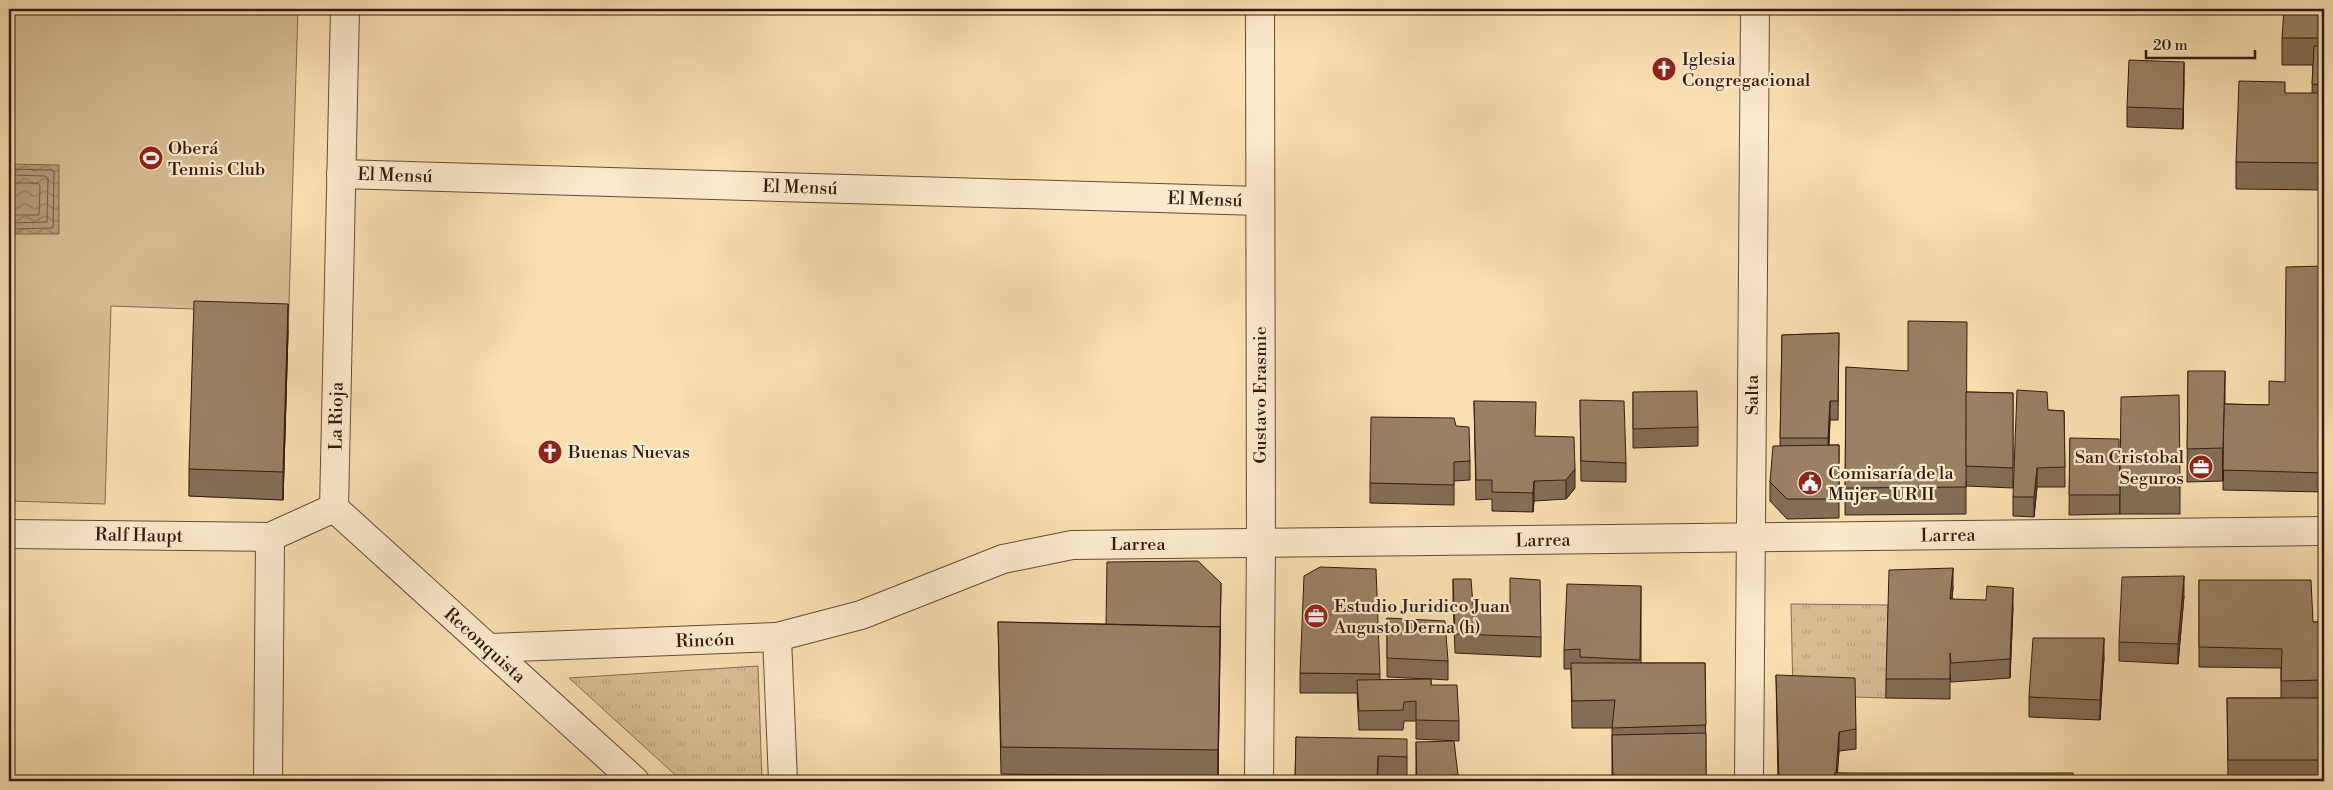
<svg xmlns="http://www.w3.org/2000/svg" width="2333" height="790" font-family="'Libre Bodoni',serif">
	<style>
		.grass { fill: url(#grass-tufts); stroke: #866c54 }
		.pitch { fill: #d8be96; stroke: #866c54 }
		.water { fill: url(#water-waves); stroke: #826851 }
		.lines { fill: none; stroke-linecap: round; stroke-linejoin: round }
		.shore { stroke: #745b46; stroke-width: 1 }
		.street-casing { stroke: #654b39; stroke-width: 30 }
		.street { stroke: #fceacc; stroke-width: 28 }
		.wall { fill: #846e56; stroke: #331a11 }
		.shaded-wall { fill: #6c5a46; stroke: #331a11 }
		.building { fill: #9a8064; stroke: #331a11 }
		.labels { text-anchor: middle; stroke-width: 4.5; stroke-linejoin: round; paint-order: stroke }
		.poi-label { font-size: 18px; fill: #331a11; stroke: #fceacc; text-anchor: start }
		.street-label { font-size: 18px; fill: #331a11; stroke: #fceacc }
	</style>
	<defs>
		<pattern id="grass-tufts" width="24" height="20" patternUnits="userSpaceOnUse" patternTransform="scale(1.25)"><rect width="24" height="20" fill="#d8be96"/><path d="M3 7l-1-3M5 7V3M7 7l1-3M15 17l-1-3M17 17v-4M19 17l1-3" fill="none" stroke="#baa380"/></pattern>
		<pattern id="water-waves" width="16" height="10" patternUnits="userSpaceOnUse" patternTransform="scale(1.25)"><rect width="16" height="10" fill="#b69c7b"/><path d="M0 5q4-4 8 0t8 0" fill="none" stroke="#957e63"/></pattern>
	</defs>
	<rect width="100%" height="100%" fill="#fadfb1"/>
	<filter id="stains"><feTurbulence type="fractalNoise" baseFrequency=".004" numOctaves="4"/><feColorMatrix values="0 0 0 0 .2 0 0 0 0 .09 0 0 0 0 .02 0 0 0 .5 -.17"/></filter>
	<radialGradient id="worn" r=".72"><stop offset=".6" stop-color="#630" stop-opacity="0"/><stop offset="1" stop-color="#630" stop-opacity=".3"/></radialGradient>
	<g class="grass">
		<polygon points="1791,604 1888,605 1886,698 1793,695"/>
		<polygon points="758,666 762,781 682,781 569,678"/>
	</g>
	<polygon class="pitch" points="9,9 298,9 283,500 189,496 194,309 111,306 105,504 9,501"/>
	<polygon class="water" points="9,164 59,165 59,234 9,234"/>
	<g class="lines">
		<g class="shore">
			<polyline points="9,169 52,170 54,172 53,228 9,229"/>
			<polyline points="9,175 45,176 48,178 47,222 9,223"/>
			<polyline points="9,183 38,183 40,186 39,215 9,215"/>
		</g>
		<defs>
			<g id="street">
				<polyline points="341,174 1259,201"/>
				<polyline points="334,508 635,781"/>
				<polyline points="9,534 270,537 334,508 345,9"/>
				<polyline points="777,637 861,615 1003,559 1072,545 2324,531"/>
				<polyline points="489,648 777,637 783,781"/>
				<polyline points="268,781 270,537"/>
				<polyline points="1259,781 1261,543 1260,9"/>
				<polyline points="1749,781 1755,9"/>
			</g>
		</defs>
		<use href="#street" class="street-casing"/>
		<use href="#street" class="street"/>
	</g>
	<g class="wall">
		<polygon points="2324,9 2324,190 2236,189 2236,162 2312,93 2313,65 2282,65 2282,38"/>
		<polygon points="2184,81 2183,129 2127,127 2127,107"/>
		<polygon points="2324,266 2324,492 2223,490 2223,451 2223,481 2187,482 2188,371 2225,404 2269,405 2285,382"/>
		<polygon points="288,331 283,500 189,496 189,469"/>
		<polygon points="1839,333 1838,420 1830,420 1829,445 1839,445 1839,518 1787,519 1770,501 1770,482 1780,446 1782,335"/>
		<polygon points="1846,367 1967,392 2013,393 2013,488 1966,486 1966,481 1966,514 1845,515"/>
		<polygon points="1633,392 1698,427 1698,446 1633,448"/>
		<polygon points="1580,400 1626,463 1626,482 1581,481"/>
		<polygon points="1474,401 1535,436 1575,488 1566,499 1534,501 1533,512 1492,511 1492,499 1476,500"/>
		<polygon points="2048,410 2064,411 2065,487 2037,487 2034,517 2013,516 2013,497"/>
		<polygon points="1456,426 1470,461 1470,480 1454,481 1454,505 1370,503 1370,483"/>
		<polygon points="2070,438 2120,495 2120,514 2069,515"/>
		<rect x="2120" y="481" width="60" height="33"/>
		<polygon points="1453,579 1473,605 1541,637 1541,657 1455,653 1453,598"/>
		<polygon points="2199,580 2313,622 2324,622 2324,700 2322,700 2320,780 2228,779 2227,698 2281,698 2281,668 2199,667"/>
		<polygon points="1221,583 1218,777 1001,774 998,622 1106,624"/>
		<polygon points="1641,586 1641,663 1705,663 1706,781 1612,781 1612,728 1572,728 1571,669 1564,669 1564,650"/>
		<polygon points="1953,587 1952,599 2013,607 2010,678 1951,682 1950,674 1950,699 1886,698 1886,679"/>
		<polygon points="2184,596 2178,664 2119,661 2119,642"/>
		<polygon points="1387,618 1448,661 1448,680 1431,679 1431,685 1459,721 1459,741 1416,739 1416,721 1404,721 1403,730 1359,730 1357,693 1300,693 1300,673 1380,674 1380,680 1430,679 1387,677"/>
		<polygon points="2104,657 2100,720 2029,717 2029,697"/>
		<polygon points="1776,675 1856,729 1856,749 1839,751 1837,773 2073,781 1778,781"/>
		<polygon points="1296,737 1407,757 1407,776 1378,776 1378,781 1295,781"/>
		<polygon points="1416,742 1458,775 1458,781 1416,781"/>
	</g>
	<g class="shaded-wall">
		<polygon points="2184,62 2184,81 2183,129 2183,109"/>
		<polygon points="288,304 288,331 283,500 283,472"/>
		<polygon points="2225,371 2225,404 2223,481 2223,448"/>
		<polygon points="1830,401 1830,420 1828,457 1828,438"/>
		<polygon points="2037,468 2037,487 2034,517 2034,497"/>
		<polygon points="1575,469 1575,488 1566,499 1566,480"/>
		<polygon points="1534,481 1534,501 1533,512 1533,493"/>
		<polygon points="1953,568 1953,587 1950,619 1950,599"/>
		<polygon points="2184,576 2184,596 2178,664 2178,644"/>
		<polygon points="2013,588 2013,607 2010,678 2010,659"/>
		<polygon points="1220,627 1220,654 1218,777 1218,750"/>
		<polygon points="2104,638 2104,657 2100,720 2100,700"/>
		<polygon points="2322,698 2322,717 2320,780 2320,760"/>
		<polygon points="1839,732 1839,751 1837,781 1835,781"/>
		<polygon points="1378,756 1378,781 1377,781"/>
	</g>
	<g class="building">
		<polygon points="2284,9 2324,9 2324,38 2282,38"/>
		<polygon points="2314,46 2324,46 2324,85 2312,84"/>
		<polygon points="2129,60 2184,62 2183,109 2127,107"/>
		<polygon points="2239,81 2285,82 2285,93 2324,93 2324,163 2236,162"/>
		<polygon points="2324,266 2324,473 2223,470 2224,404 2269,405 2269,381 2285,382 2286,267"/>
		<polygon points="194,301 288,304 283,472 189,469"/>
		<polygon points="1908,321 1967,322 1966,487 1845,488 1846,367 1908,371"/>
		<polygon points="1839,333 1838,401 1830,401 1828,438 1780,438 1782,335"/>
		<polygon points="2188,371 2225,371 2223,448 2187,449"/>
		<polygon points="2017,390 2047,392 2048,410 2064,411 2065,467 2037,468 2034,497 2013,497"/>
		<polygon points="1697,391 1698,427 1633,429 1633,392"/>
		<polygon points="1966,392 2013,393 2013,468 1966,466"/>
		<polygon points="2179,395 2180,481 2120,481 2121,397"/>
		<polygon points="1580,400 1624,401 1626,463 1581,461"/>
		<polygon points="1474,401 1536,402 1535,436 1574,437 1575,469 1566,480 1534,481 1533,493 1492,492 1492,480 1476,480"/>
		<polygon points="1371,417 1454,418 1456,426 1469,427 1470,461 1454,462 1454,485 1370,483"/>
		<polygon points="2070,438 2119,439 2120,495 2069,495"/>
		<polygon points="1839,445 1839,499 1787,499 1770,482 1773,446"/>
		<polygon points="1198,561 1221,583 1220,635 1220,627 1106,624 1107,562"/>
		<polygon points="1320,567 1376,569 1380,674 1300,673 1304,576"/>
		<polygon points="1953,568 1950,599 1986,600 1987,586 2013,588 2010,659 1951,663 1950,653 1950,679 1886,679 1889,570"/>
		<polygon points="2184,576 2178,644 2119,642 2122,577"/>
		<polygon points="1510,578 1540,580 1541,637 1455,634 1453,579 1471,579 1473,605 1510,606"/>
		<polygon points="2199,580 2311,580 2313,622 2324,622 2324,680 2281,681 2282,649 2199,647"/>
		<polygon points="1567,584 1641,586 1640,660 1580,657 1580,649 1564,650"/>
		<polygon points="1387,618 1445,621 1448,661 1387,658"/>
		<polygon points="998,622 1220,627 1218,750 1001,747"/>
		<polygon points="2033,638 2104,638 2100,700 2029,697"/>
		<polygon points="1571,663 1705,663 1706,725 1612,728 1615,700 1572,701"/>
		<polygon points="1776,675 1855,678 1856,729 1839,732 1836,773 1835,773 1835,781 1779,781"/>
		<polygon points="1431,679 1431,685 1457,685 1459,721 1416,720 1416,701 1404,702 1403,710 1359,711 1357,680"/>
		<polygon points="2227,698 2322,698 2320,760 2228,760"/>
		<polygon points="1706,733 1706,781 1613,781 1612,735"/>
		<polygon points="1296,737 1407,739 1407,757 1378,756 1377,781 1295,781"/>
		<polygon points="1454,741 1458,775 1442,776 1443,781 1417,781 1416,742"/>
		<rect x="1835" y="773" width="238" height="8"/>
		<polygon points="2320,775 2324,776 2324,781 2320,781"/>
		<polygon points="1462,777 1571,780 1572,781 1462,781"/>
		<polygon points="1143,780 1187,781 1143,781"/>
	</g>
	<defs>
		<symbol id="church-disc" viewBox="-11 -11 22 22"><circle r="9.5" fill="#8f2418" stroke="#fceacc"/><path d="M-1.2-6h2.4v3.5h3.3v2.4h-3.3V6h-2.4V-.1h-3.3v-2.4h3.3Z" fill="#fff"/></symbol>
		<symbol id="stadium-disc" viewBox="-11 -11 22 22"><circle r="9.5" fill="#8f2418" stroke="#fceacc"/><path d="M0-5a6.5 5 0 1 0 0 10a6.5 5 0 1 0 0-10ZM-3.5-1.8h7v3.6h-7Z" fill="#fff"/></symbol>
		<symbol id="office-disc" viewBox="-11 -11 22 22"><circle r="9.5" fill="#8f2418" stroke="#fceacc"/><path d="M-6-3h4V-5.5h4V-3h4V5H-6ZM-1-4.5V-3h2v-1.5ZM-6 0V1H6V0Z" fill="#fff"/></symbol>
		<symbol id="civic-disc" viewBox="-11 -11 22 22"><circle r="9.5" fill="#8f2418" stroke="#fceacc"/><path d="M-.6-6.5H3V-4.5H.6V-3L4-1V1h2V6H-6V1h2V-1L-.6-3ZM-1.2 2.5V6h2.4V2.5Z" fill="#fff"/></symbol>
	</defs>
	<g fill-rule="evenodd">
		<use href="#church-disc" x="1650" y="55" width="28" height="28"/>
		<use href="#stadium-disc" x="137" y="144" width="28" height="28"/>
		<use href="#church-disc" x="536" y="438" width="28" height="28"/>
		<use href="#office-disc" x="2187" y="453" width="28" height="28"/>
		<use href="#civic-disc" x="1796" y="469" width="28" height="28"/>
		<use href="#office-disc" x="1302" y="602" width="28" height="28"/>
	</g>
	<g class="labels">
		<g class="poi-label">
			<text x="1682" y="65">Iglesia<tspan x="1682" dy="21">Congregacional</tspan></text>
			<text x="168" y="154">Oberá<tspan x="168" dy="21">Tennis Club</tspan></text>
			<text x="568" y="458">Buenas Nuevas</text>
			<text x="2184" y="463" text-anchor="end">San Cristobal<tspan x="2184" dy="21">Seguros</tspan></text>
			<text x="1828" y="479">Comisaría de la<tspan x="1828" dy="21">Mujer - UR II</tspan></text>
			<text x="1334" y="612">Estudio Juridico Juan<tspan x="1334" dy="21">Augusto Derna (h)</tspan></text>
		</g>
		<g class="street-label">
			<text transform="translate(395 175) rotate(2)" y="6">El Mensú</text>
			<text transform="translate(800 187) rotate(2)" y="6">El Mensú</text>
			<text transform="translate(1205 199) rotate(2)" y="6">El Mensú</text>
			<text transform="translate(1260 395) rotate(-90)" y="6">Gustavo Erasmie</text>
			<text transform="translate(1752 395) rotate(-90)" y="6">Salta</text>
			<text transform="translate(336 416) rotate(-89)" y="6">La Rioja</text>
			<text transform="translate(139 535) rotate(1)" y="6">Ralf Haupt</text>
			<text transform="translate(1948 535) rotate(-1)" y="6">Larrea</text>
			<text transform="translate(1543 540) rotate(-1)" y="6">Larrea</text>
			<text x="1138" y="550">Larrea</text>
			<text transform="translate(705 640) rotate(-2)" y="6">Rincón</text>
			<text transform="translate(485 645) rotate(42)" y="6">Reconquista</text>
		</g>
	</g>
	<rect width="2333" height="790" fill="none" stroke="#fadfb1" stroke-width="30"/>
	<rect x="10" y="10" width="2313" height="770" fill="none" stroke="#331a11" stroke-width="2.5"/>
	<rect x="15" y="15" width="2303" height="760" fill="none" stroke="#331a11"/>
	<path d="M2146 50v8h109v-8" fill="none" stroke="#331a11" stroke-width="2.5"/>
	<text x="2153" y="50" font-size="15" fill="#331a11" stroke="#fceacc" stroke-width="4" paint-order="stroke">20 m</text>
	<rect width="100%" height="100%" filter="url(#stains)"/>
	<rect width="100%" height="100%" fill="url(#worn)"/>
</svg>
